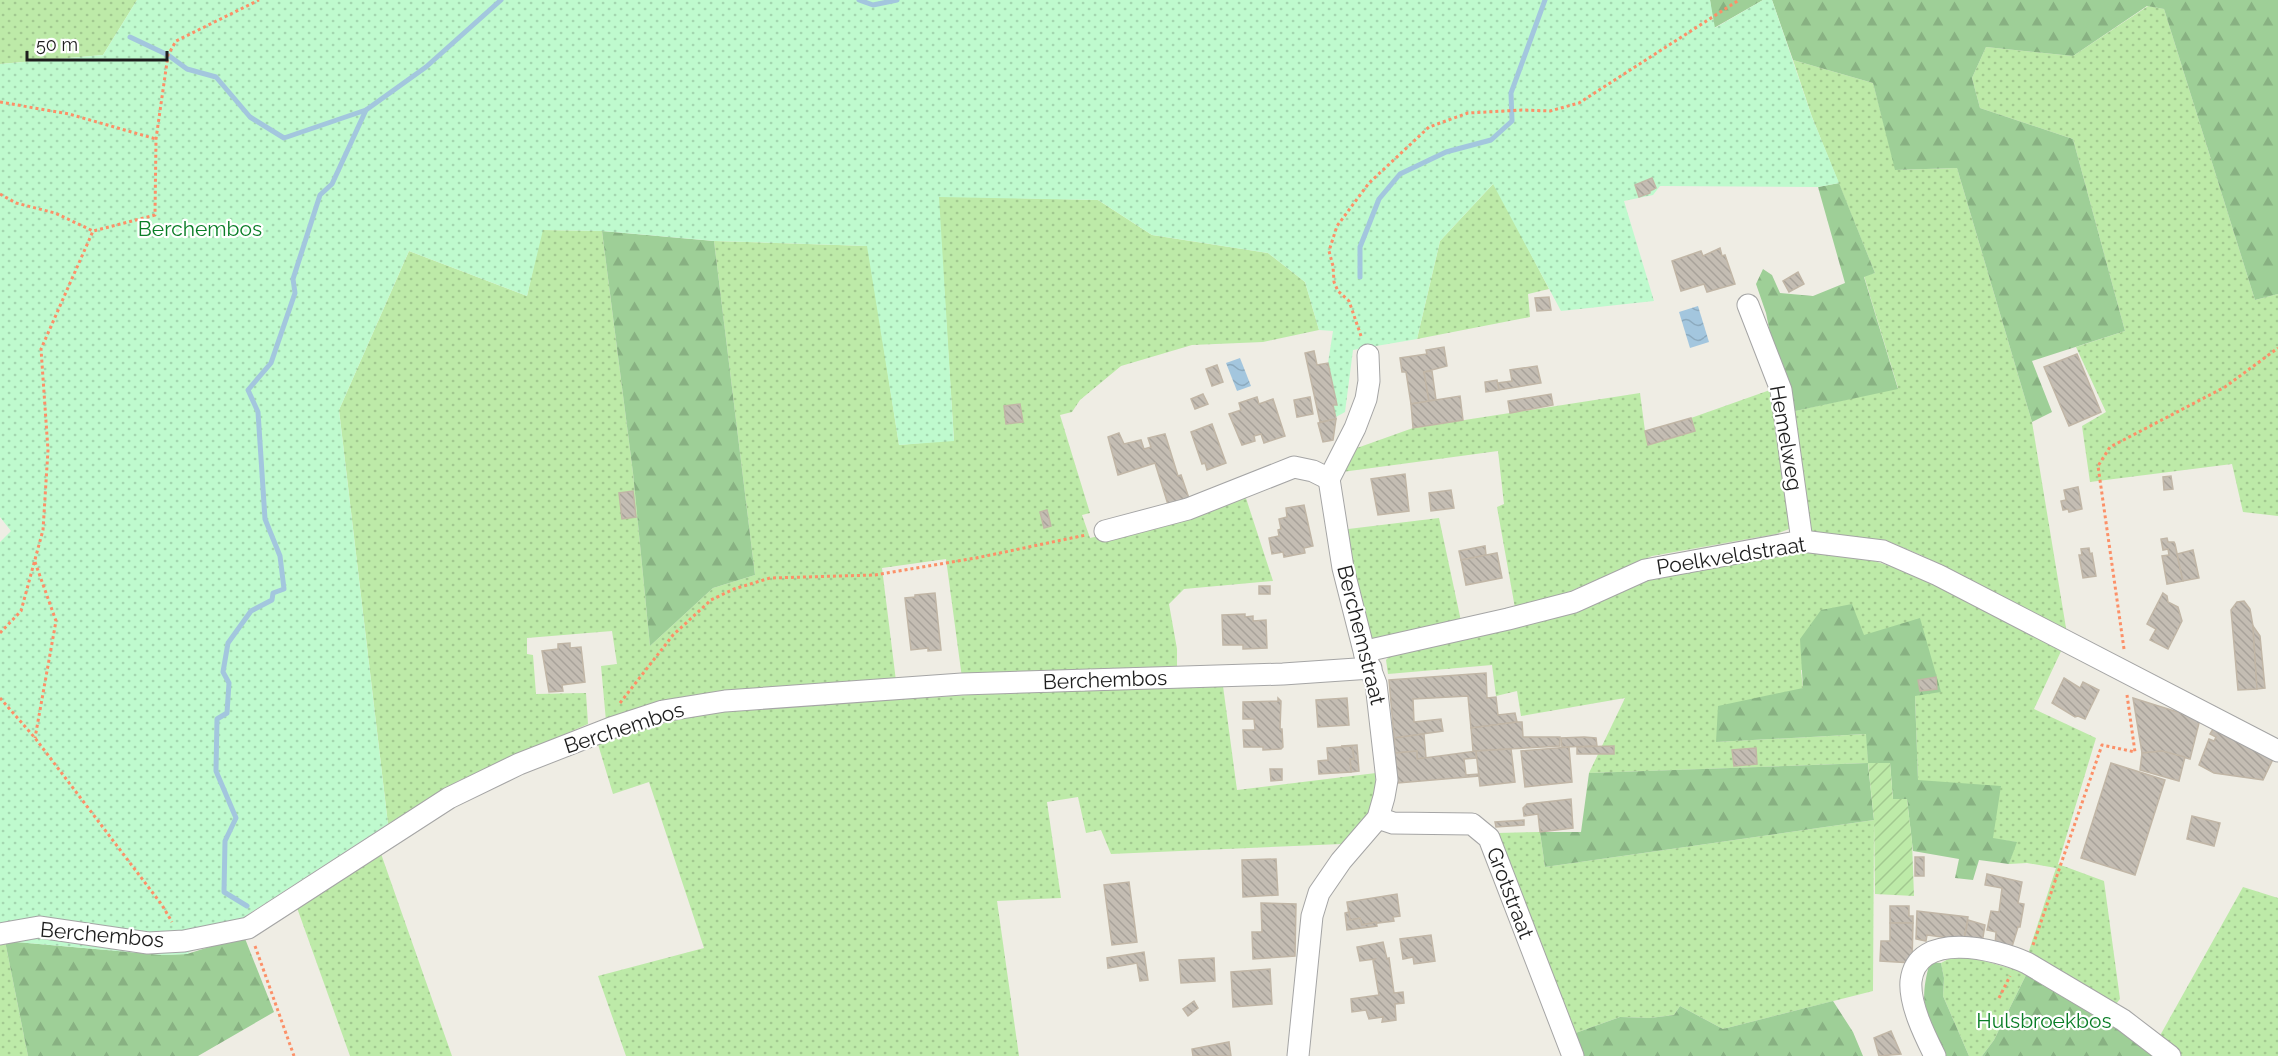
<svg xmlns="http://www.w3.org/2000/svg" width="2278" height="1056" font-family="Raleway,sans-serif">
	<style>
		.grass { fill: url(#grass-dots) }
		.forest { fill: url(#forest-firs) }
		.park { fill: url(#park-dots) }
		.garden { fill: url(#garden-furrows) }
		.water { fill: url(#water-waves) }
		.lines { fill: none; stroke-linecap: round; stroke-linejoin: round }
		.stream { stroke: #a3c6de; stroke-width: 5 }
		.building { fill: url(#building-back-hatch); stroke: #c1b6a6; stroke-width: 1.5 }
		.minor-casing { stroke: #a5a5a5; stroke-width: 23 }
		.path { stroke: #fc9068; stroke-width: 3; stroke-dasharray: 3 3; stroke-linecap: butt }
		.minor { stroke: #fff; stroke-width: 21 }
		.labels { text-anchor: middle; stroke-width: 4.5; stroke-linejoin: round; paint-order: stroke }
		.park-label { font-size: 21px; fill: #0a7e27; stroke: #fff }
		.street-label { font-size: 21px; fill: #1e1e1e; stroke: #fff }
	</style>
	<defs>
		<pattern id="grass-dots" width="8" height="8" patternUnits="userSpaceOnUse" patternTransform="scale(1.5)"><rect width="8" height="8" fill="#bdeaa8"/><path d="M2 2h.1M6 6h.1" fill="none" stroke="#a2c890" stroke-width="1.8" stroke-linecap="round"/></pattern>
		<pattern id="forest-firs" width="22" height="20" patternUnits="userSpaceOnUse" patternTransform="scale(1.5)"><rect width="22" height="20" fill="#9ecf97"/><path d="M5 1l3.5 6h-7zM16 11l3.5 6h-7z" fill="#88b182"/></pattern>
		<pattern id="park-dots" width="8" height="8" patternUnits="userSpaceOnUse" patternTransform="scale(1.5)"><rect width="8" height="8" fill="#bfface"/><path d="M2 2h.1M6 6h.1" fill="none" stroke="#a4d6b0" stroke-width="1.8" stroke-linecap="round"/></pattern>
		<pattern id="garden-furrows" width="10" height="10" patternUnits="userSpaceOnUse" patternTransform="scale(1.5)"><rect width="10" height="10" fill="#bdeaa8"/><path d="M-1 1l2-2M0 10L10 0M9 11l2-2" fill="none" stroke="#a2c890"/></pattern>
		<pattern id="water-waves" width="16" height="10" patternUnits="userSpaceOnUse" patternTransform="scale(1.5)"><rect width="16" height="10" fill="#a3c6de"/><path d="M0 5q4-4 8 0t8 0" fill="none" stroke="#8caabe"/></pattern>
		<pattern id="building-back-hatch" width="6" height="6" patternUnits="userSpaceOnUse" patternTransform="scale(1.5)"><rect width="6" height="6" fill="#c4bdb3"/><path d="M-1 5l2 2M0 0l6 6M5-1l2 2" fill="none" stroke="#a8a29a"/></pattern>
	</defs>
	<rect width="100%" height="100%" fill="#efede4"/>
	<g class="grass">
		<polygon points="0,0 137,0 103,55 0,64"/>
		<polygon points="2148,6 2164,9 2255,300 2278,294 2278,516 2243,512 2232,464 2090,482 2082,426 2106,412 2076,347 2125,331 2073,139 1980,108 1972,78 1986,47 2073,56"/>
		<polygon points="1793,60 1873,83 1896,170 1957,168 2032,422 2067,634 1923,556 1885,540 1808,532 1786,413 1898,388 1864,276 1875,273 1812,117"/>
		<polygon points="1494,183 1549,289 1528,294 1530,317 1417,339 1440,241"/>
		<polygon points="938,196 1098,200 1152,235 1268,253 1305,282 1319,330 1263,342 1192,345 1121,366 1080,400 1072,412 1060,415 1090,513 1082,515 1090,538 1148,525 1244,492 1273,581 1184,589 1169,604 1177,649 1177,671 962,678 946,559 882,568 896,681 833,682 696,696 606,721 601,666 617,664 612,631 527,638 527,654 533,655 536,694 586,693 588,724 458,781 388,824 339,410 409,251 527,296 542,230 602,231 633,473 650,646 713,588 755,575 714,241 868,246 899,445 954,440"/>
		<polygon points="1770,390 1791,521 1789,529 1776,534 1652,556 1566,593 1515,608 1497,507 1504,504 1498,451 1342,472 1357,448 1413,428 1640,393 1645,431 1691,418"/>
		<polygon points="1439,518 1461,621 1373,641 1365,635 1340,530"/>
		<polygon points="1821,551 1861,557 1913,573 2063,647 2034,709 2096,738 2058,864 2104,881 2120,999 2112,1009 2027,957 2056,868 2027,863 2009,864 2016,842 1993,839 1918,781 1915,695 1941,691 1801,670 1803,688 1716,742 1867,734 1868,763 1589,773 1625,698 1521,716 1517,691 1496,696 1492,665 1388,674 1386,660 1391,654 1650,578 1793,552"/>
		<polygon points="1223,686 1237,790 1376,773 1374,806 1363,823 1342,844 1111,854 1101,830 1086,833 1078,797 1047,802 1061,898 997,901 1019,1056 626,1056 598,976 704,948 649,782 613,794 597,741 711,711 1051,690"/>
		<polygon points="1874,820 1873,991 1723,1029 1680,1006 1674,1015 1650,1018 1620,1017 1570,1035 1497,833 1540,832 1545,867"/>
		<polygon points="379,848 452,1056 350,1056 296,905"/>
		<polygon points="2243,887 2278,898 2278,1056 2176,1056 2157,1041"/>
		<polygon points="5,941 28,1056 0,1056 0,943"/>
		<polygon points="1966,956 2027,973 1994,1040 1982,1056 1969,1056 1943,996 1944,978 1941,963 1952,957"/>
	</g>
	<g class="forest">
		<polygon points="1710,0 1763,0 1714,28"/>
		<polygon points="1772,0 2278,0 2278,294 2255,300 2164,9 2147,6 2073,56 1986,47 1972,78 1980,108 2073,139 2125,331 2032,361 2052,412 2032,422 1957,168 1895,170 1873,83 1793,60"/>
		<polygon points="1839,183 1875,273 1864,277 1898,389 1786,413 1766,313 1756,284 1763,269 1772,275 1780,293 1813,296 1845,283 1818,187"/>
		<polygon points="602,231 714,241 755,575 713,588 650,646 633,473"/>
		<polygon points="1852,604 1864,635 1920,618 1941,692 1915,696 1918,780 2001,786 1993,838 2017,842 2009,864 1979,860 1973,880 1955,878 1959,859 1913,851 1907,799 1893,799 1890,763 1868,764 1874,820 1545,867 1540,832 1581,832 1589,773 1868,763 1866,734 1716,742 1718,706 1803,688 1800,639 1821,610"/>
		<polygon points="244,936 274,1012 198,1056 28,1056 5,941 163,955 187,954"/>
		<path d="M 1930,962 L 1941,963 L 1944,978 L 1943,996 L 1969,1056 L 1940,1056 C 1926,1018 1918,1003 1930,962 Z"/>
		<polygon points="2027,973 2069,995 2158,1056 1982,1056 1994,1040"/>
		<polygon points="1833,1001 1853,1032 1863,1056 1580,1056 1570,1035 1620,1017 1650,1018 1674,1015 1680,1006 1723,1029"/>
	</g>
	<polygon class="park" points="137,0 1710,0 1715,28 1763,0 1772,0 1812,117 1839,183 1818,187 1660,186 1653,195 1624,201 1654,301 1561,311 1493,184 1440,241 1417,339 1353,350 1345,412 1336,417 1333,405 1337,404 1328,363 1333,331 1319,330 1305,282 1268,253 1152,235 1098,200 939,197 954,441 899,445 867,246 715,241 602,231 543,230 527,296 409,251 339,410 388,824 187,954 163,955 5,941 0,943 0,542 11,531 0,517 0,64 103,55"/>
	<polygon class="garden" points="1868,763 1890,763 1893,799 1907,799 1912,842 1914,896 1875,894 1874,820"/>
	<g class="water">
		<polygon points="1698,306 1709,342 1690,348 1679,312"/>
		<polygon points="1240,358 1251,386 1237,391 1226,363"/>
	</g>
	<g class="lines">
		<g class="stream">
			<polyline points="859,0 873,5 897,0"/>
			<polyline points="130,37 168,55 187,69 216,77 250,117 284,138 366,110 426,67 501,0"/>
			<polyline points="1360,277 1360,247 1379,199 1400,174 1446,152 1491,140 1512,121 1511,93 1545,0"/>
			<polyline points="247,906 224,892 225,841 236,818 216,771 217,719 227,713 229,683 223,672 228,643 251,611 272,600 273,593 284,589 280,556 265,519 258,412 248,390 271,363 295,293 293,279 320,195 332,184 366,110"/>
		</g>
	</g>
	<g class="building">
		<polygon points="1652,178 1656,188 1650,191 1650,193 1639,197 1635,185"/>
		<polygon points="1720,248 1722,256 1725,255 1735,284 1707,292 1704,284 1681,291 1672,261 1701,251 1703,256"/>
		<polygon points="1798,272 1804,284 1789,292 1783,281"/>
		<polygon points="1549,297 1551,310 1537,311 1535,298"/>
		<polygon points="1444,347 1447,366 1424,372 1429,401 1411,404 1406,372 1402,372 1400,358 1427,354 1426,350"/>
		<polygon points="1314,351 1317,365 1328,363 1337,405 1333,405 1336,419 1320,422 1305,353"/>
		<polygon points="2077,354 2101,412 2069,426 2044,367"/>
		<polygon points="1217,365 1223,382 1212,386 1206,369"/>
		<polygon points="1537,366 1541,383 1499,390 1498,383 1512,381 1510,370"/>
		<polygon points="1432,371 1436,400 1429,401 1424,372"/>
		<polygon points="1497,380 1499,390 1486,392 1485,382"/>
		<polygon points="1203,394 1208,404 1195,409 1191,399"/>
		<polygon points="1551,394 1553,405 1510,413 1508,401"/>
		<polygon points="1460,396 1463,420 1413,428 1411,404"/>
		<polygon points="1257,397 1259,404 1273,399 1285,436 1264,443 1261,434 1254,436 1255,441 1242,445 1229,414 1241,410 1239,403"/>
		<polygon points="1310,397 1313,414 1297,417 1294,400"/>
		<polygon points="1020,404 1023,422 1006,424 1004,406"/>
		<polygon points="1691,418 1695,431 1648,445 1645,431"/>
		<polygon points="1336,419 1333,440 1323,442 1318,423"/>
		<polygon points="1212,424 1226,463 1207,470 1205,463 1202,464 1191,432"/>
		<polygon points="1119,433 1124,444 1141,440 1144,449 1151,447 1148,438 1165,434 1178,476 1181,475 1191,504 1170,511 1155,463 1118,475 1108,437"/>
		<polygon points="1405,474 1409,511 1378,515 1371,479"/>
		<polygon points="2171,476 2173,489 2164,490 2163,477"/>
		<polygon points="2078,487 2082,509 2069,512 2068,509 2063,510 2061,501 2066,500 2064,490"/>
		<polygon points="1451,490 1454,508 1431,511 1429,493"/>
		<polygon points="633,491 636,517 622,519 619,493"/>
		<polygon points="1304,505 1313,546 1304,548 1305,553 1284,557 1283,552 1272,554 1269,538 1279,536 1278,530 1281,529 1279,519 1287,517 1286,508"/>
		<polygon points="1047,510 1051,526 1044,528 1040,512"/>
		<polygon points="2167,538 2168,542 2174,542 2175,544 2183,581 2167,584 2162,556 2169,555 2168,549 2163,550 2161,539"/>
		<polygon points="1485,546 1486,555 1461,560 1459,551"/>
		<polygon points="2089,548 2090,554 2092,553 2096,576 2083,578 2079,555 2082,555 2081,549"/>
		<polygon points="2193,550 2199,578 2183,581 2177,554"/>
		<polygon points="1497,553 1502,578 1466,585 1461,560"/>
		<rect x="1259" y="586" width="11" height="8"/>
		<polygon points="935,593 941,650 928,651 928,648 911,650 905,598 915,597 915,595"/>
		<polygon points="2163,593 2167,596 2168,602 2178,607 2182,621 2168,649 2150,640 2156,629 2147,624"/>
		<polygon points="2244,601 2250,609 2253,626 2257,689 2238,690 2231,610 2237,602"/>
		<polygon points="1245,614 1245,617 1253,616 1253,621 1266,620 1267,648 1243,649 1243,645 1223,645 1222,615"/>
		<polygon points="2253,626 2260,636 2265,688 2257,689"/>
		<polygon points="570,643 570,648 581,647 585,682 562,685 563,691 549,692 542,651 558,649 558,644"/>
		<polygon points="1486,673 1487,698 1496,697 1498,715 1515,713 1517,722 1471,728 1468,696 1413,699 1414,722 1441,719 1443,731 1394,738 1389,680"/>
		<polygon points="1936,677 1937,689 1920,691 1918,680"/>
		<polygon points="2064,678 2080,688 2083,682 2099,690 2085,719 2078,716 2075,717 2052,703"/>
		<polygon points="1278,698 1281,701 1280,729 1282,729 1283,747 1281,749 1263,750 1263,747 1244,747 1243,730 1255,730 1254,719 1243,719 1243,702 1278,701"/>
		<polygon points="1347,698 1349,725 1318,727 1316,700"/>
		<polygon points="2133,698 2200,719 2190,759 2162,751 2142,753"/>
		<polygon points="1517,722 1522,722 1523,737 1560,737 1560,746 1473,751 1471,728"/>
		<polygon points="2215,726 2275,755 2263,780 2214,773 2199,765 2209,739 2214,741 2216,737 2210,734"/>
		<polygon points="1424,734 1426,758 1417,759 1417,751 1395,753 1394,738"/>
		<polygon points="1584,737 1596,738 1597,746 1562,747 1561,738"/>
		<polygon points="1357,745 1359,771 1351,772 1350,759 1354,759 1352,746 1341,746"/>
		<polygon points="1352,746 1354,759 1350,759 1351,772 1319,774 1318,761 1328,760 1327,748"/>
		<polygon points="1614,746 1614,754 1577,754 1577,747"/>
		<polygon points="1569,747 1572,782 1525,787 1521,751"/>
		<polygon points="1756,748 1757,764 1734,766 1732,750"/>
		<polygon points="1511,749 1515,782 1480,786 1476,751"/>
		<polygon points="1417,751 1417,759 1476,751 1476,758 1464,759 1466,775 1479,774 1479,776 1398,783 1395,753"/>
		<polygon points="2162,751 2185,757 2179,781 2140,770 2142,753"/>
		<polygon points="2111,763 2165,780 2135,875 2081,858"/>
		<polygon points="1270,769 1282,769 1282,780 1271,781"/>
		<polygon points="1571,799 1573,828 1540,832 1538,814 1524,816 1523,808 1527,804"/>
		<polygon points="2192,816 2220,823 2214,846 2187,839"/>
		<polygon points="1524,820 1524,825 1496,827 1495,822"/>
		<rect x="1915" y="857" width="9" height="19"/>
		<polygon points="1276,859 1278,895 1243,897 1242,860"/>
		<polygon points="1987,874 2022,882 2018,903 2024,904 2020,927 2018,927 2011,950 1995,945 1996,932 1987,930 1991,911 1999,912 2002,888 1985,885"/>
		<polygon points="1129,882 1137,942 1112,945 1104,885"/>
		<polygon points="1397,894 1400,916 1393,917 1394,921 1362,925 1360,918 1350,920 1347,902"/>
		<polygon points="1261,903 1296,904 1295,956 1253,959 1252,932 1262,932"/>
		<polygon points="1890,906 1909,906 1909,916 1913,916 1913,923 1890,923"/>
		<polygon points="1917,911 1968,917 1964,940 1927,935 1926,941 1916,939"/>
		<polygon points="1349,912 1350,920 1360,918 1362,925 1376,922 1377,926 1347,930 1345,913"/>
		<polygon points="1968,920 1985,925 1982,943 1964,940"/>
		<polygon points="1890,923 1913,923 1912,963 1880,961 1881,941 1890,941"/>
		<polygon points="1431,935 1435,961 1414,964 1413,957 1403,959 1400,939"/>
		<polygon points="1383,942 1387,959 1389,958 1394,993 1403,992 1404,1003 1395,1004 1396,1020 1382,1022 1383,1017 1369,1019 1366,1010 1352,1012 1351,999 1379,995 1373,961 1375,959 1360,961 1357,947"/>
		<polygon points="1144,952 1148,980 1140,981 1137,963 1108,968 1107,958"/>
		<polygon points="1214,958 1215,981 1181,983 1179,960"/>
		<polygon points="1270,969 1272,1004 1233,1007 1231,972"/>
		<polygon points="1194,1001 1198,1008 1188,1016 1183,1009"/>
		<polygon points="1891,1031 1901,1054 1879,1056 1874,1038"/>
		<polygon points="1229,1042 1231,1056 1193,1056 1192,1049"/>
	</g>
	<g class="lines">
		<defs>
			<g id="minor">
				<polyline points="1748,305 1781,390 1802,541"/>
				<polyline points="1105,531 1188,509 1294,467 1313,471 1329,479"/>
				<polyline points="1365,655 1375,649 1508,619 1574,602 1645,570 1802,541 1883,551 1938,575 2278,751"/>
				<polyline points="1378,818 1393,823 1472,824 1489,838 1573,1056"/>
				<polyline points="0,934 39,927 148,943 184,941 248,928 449,798 519,764 611,728 663,711 725,701 962,684 1283,674 1371,668"/>
				<polyline points="1298,1056 1312,916 1319,893 1341,861 1378,818 1384,797 1387,780 1376,684 1365,655 1343,568 1329,479 1355,428 1366,399 1369,381 1368,355"/>
				<path d="M 1935,1056 C 1925,1036 1909,1004 1911,981 C 1917,929 1997,949 2027,963 L 2123,1020 L 2170,1056"/>
			</g>
		</defs>
		<use href="#minor" class="minor-casing"/>
		<g class="path">
			<polyline points="0,102 69,114 156,139"/>
			<polyline points="0,194 16,203 55,213 93,231"/>
			<polyline points="1361,336 1349,301 1338,291 1334,282 1333,266 1329,251 1337,226 1369,183 1429,127 1468,113 1522,110 1550,111 1579,103 1739,0"/>
			<polyline points="35,562 56,621 35,738"/>
			<polyline points="0,633 21,611 43,530 48,450 41,349 93,231 155,215 156,139 168,55 176,41 259,0"/>
			<polyline points="2124,649 2098,466 2110,447 2225,387 2278,348"/>
			<polyline points="0,698 35,738 162,905 172,922"/>
			<polyline points="620,703 673,635 711,600 734,589 770,578 875,575 976,558 1086,535"/>
			<polyline points="2033,945 2102,745 2135,752 2127,695"/>
			<polyline points="255,946 294,1056"/>
			<polyline points="1999,998 2010,976"/>
		</g>
		<use href="#minor" class="minor"/>
	</g>
	<g class="labels">
		<g class="park-label">
			<text x="200" y="236">Berchembos</text>
			<text x="2044" y="1028">Hulsbroekbos</text>
		</g>
		<g class="street-label">
			<text transform="translate(1786 438) rotate(80)" y="7">Hemelweg</text>
			<text transform="translate(1731 556) rotate(-9)" y="7">Poelkveldstraat</text>
			<text transform="translate(1361 635) rotate(76)" y="7">Berchemstraat</text>
			<text transform="translate(1105 680) rotate(-2)" y="7">Berchembos</text>
			<text transform="translate(624 728) rotate(-18)" y="7">Berchembos</text>
			<text transform="translate(1510 893) rotate(69)" y="7">Grotstraat</text>
			<text transform="translate(102 935) rotate(5)" y="7">Berchembos</text>
		</g>
	</g>
	<path d="M27 51v9h140v-9" fill="none" stroke="#1e1e1e" stroke-width="3"/>
	<text x="36" y="51" font-size="18" fill="#1e1e1e" stroke="#ffffff" stroke-width="4.5" paint-order="stroke">50 m</text>
</svg>
